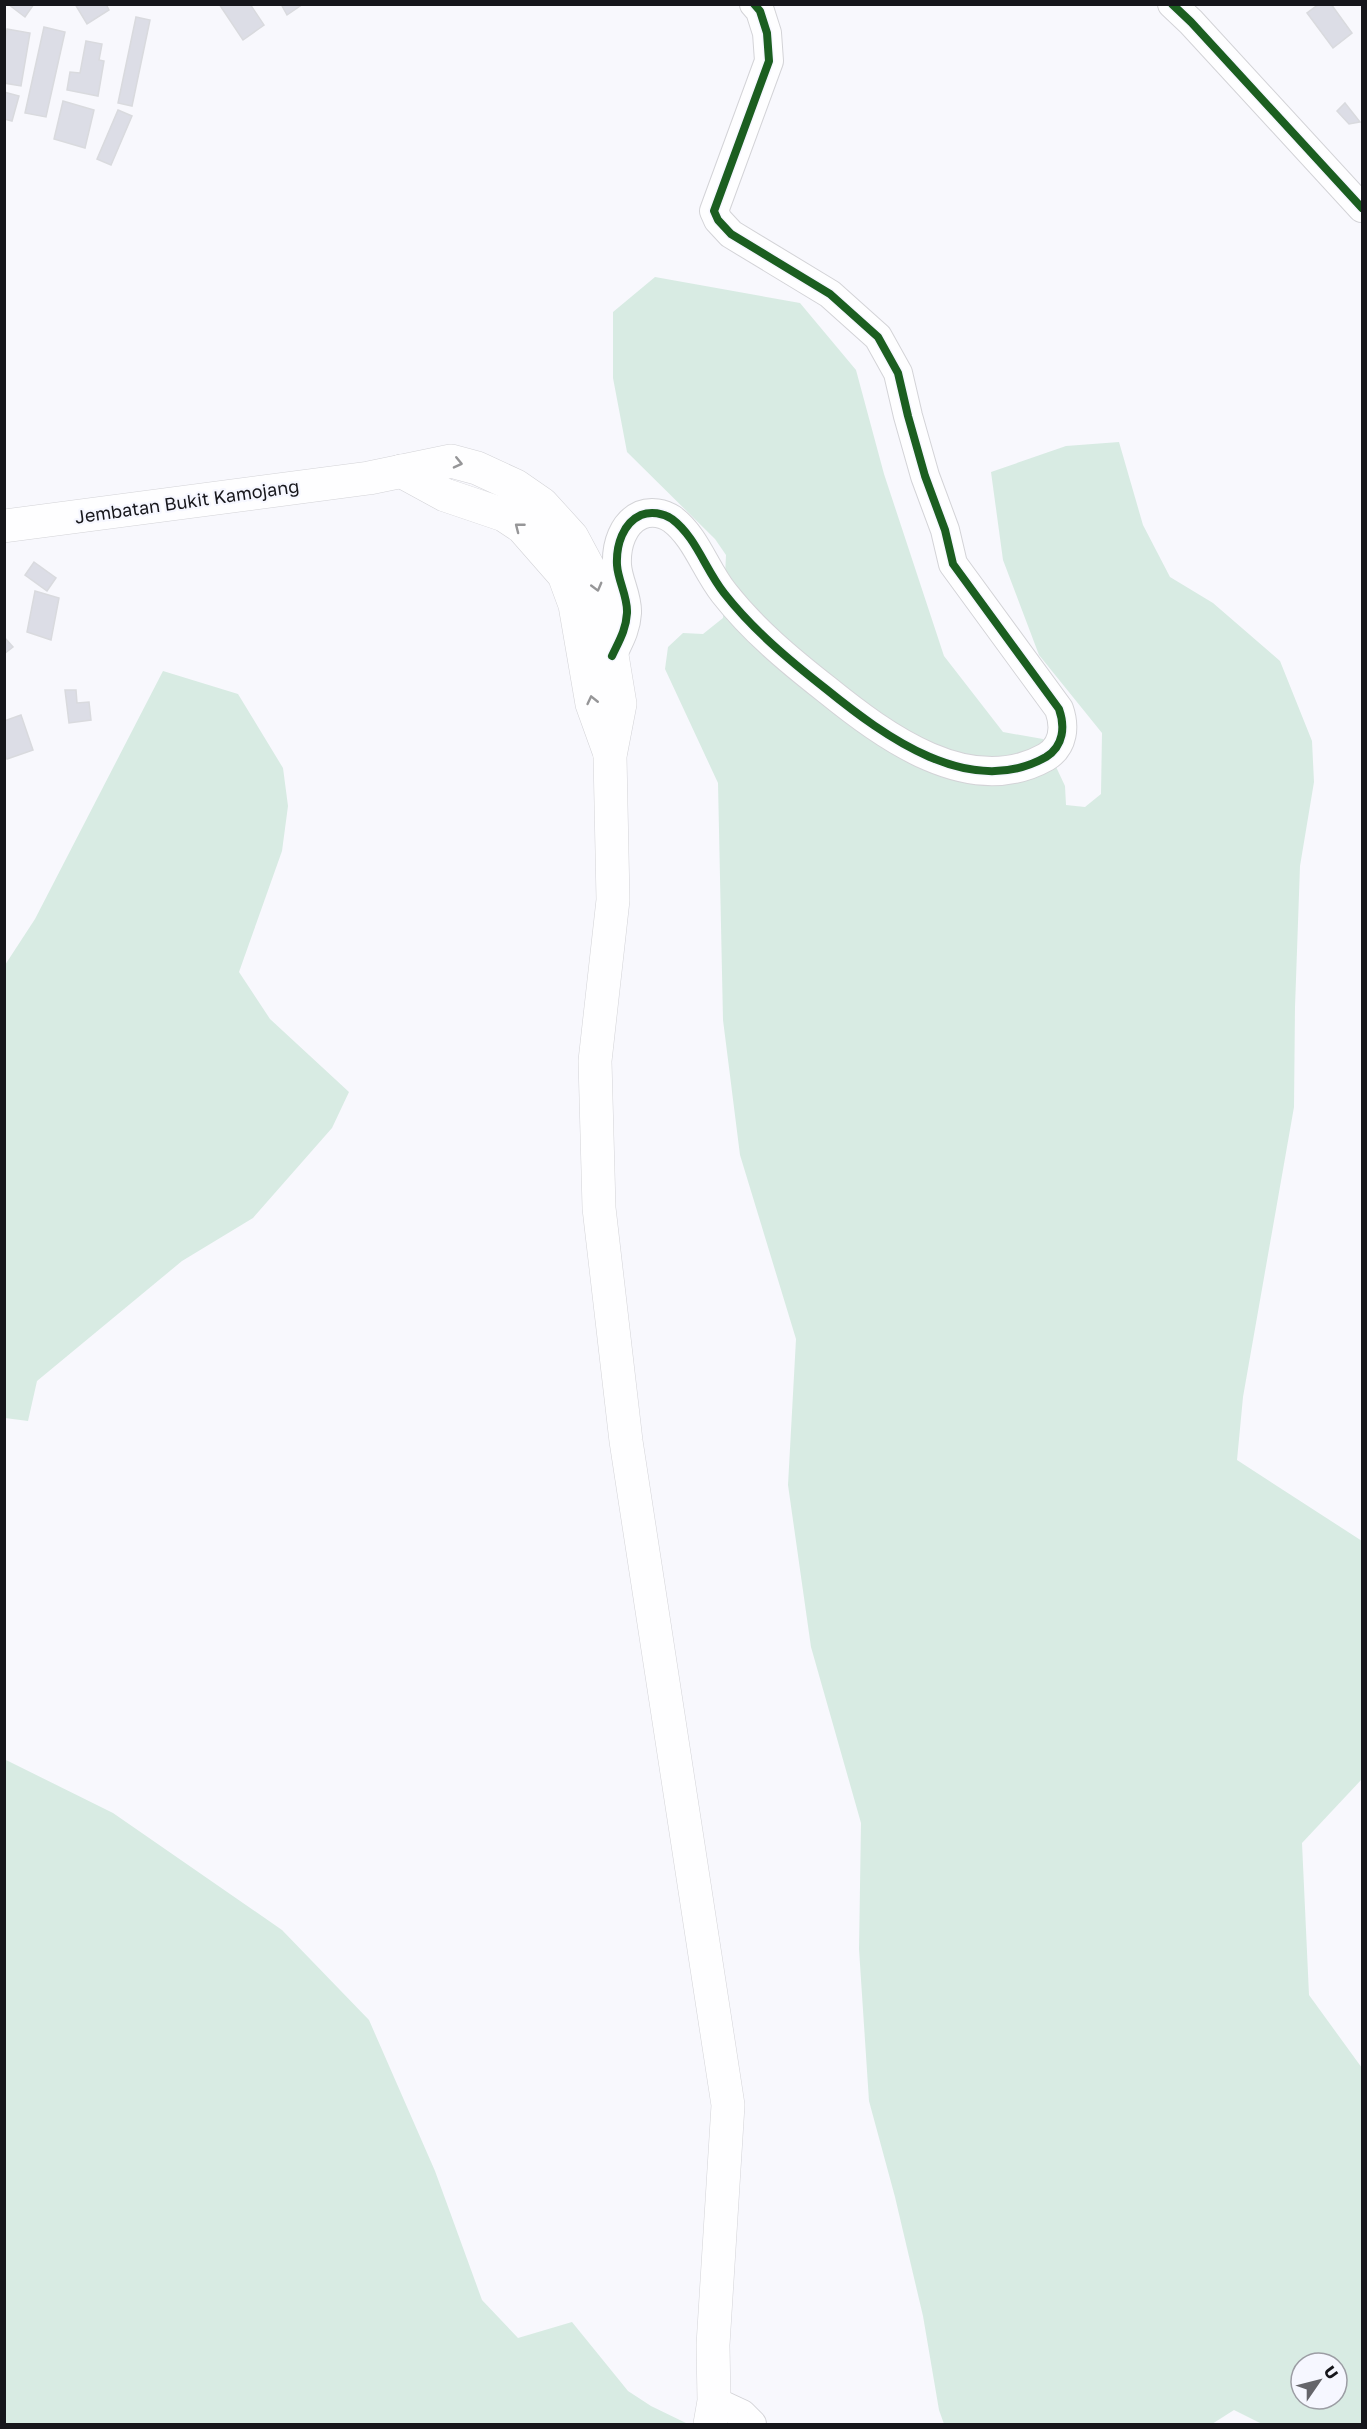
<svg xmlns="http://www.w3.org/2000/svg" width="1367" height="2429" font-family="'Golos Text',sans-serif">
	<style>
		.green { fill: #d8ebe3; fill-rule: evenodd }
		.building { fill: #dcdde6; stroke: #d9dade; stroke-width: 1.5 }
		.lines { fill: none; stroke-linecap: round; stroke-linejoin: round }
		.minor-casing { stroke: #d3d3d7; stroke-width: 30 }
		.major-casing { stroke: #d3d3d7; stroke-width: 34 }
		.minor { stroke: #fefeff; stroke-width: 28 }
		.major { stroke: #fefeff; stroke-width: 33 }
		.cycleway-casing { stroke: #f6f7ff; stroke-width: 11 }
		.cycleway { stroke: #1b5e20; stroke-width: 8 }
		.oneway { stroke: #969698 }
		.labels { text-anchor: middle; stroke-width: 4.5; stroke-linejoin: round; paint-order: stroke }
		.street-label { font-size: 18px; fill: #16161b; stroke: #f6f7ff }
	</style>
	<rect width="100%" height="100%" fill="#f8f8fd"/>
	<g class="green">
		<path d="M 655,277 L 800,303 L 856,370 L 884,474 L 944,656 L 1003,732 L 1043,739 L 1065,786 L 1066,805 L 1085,807 L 1101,794 L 1102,733 L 1039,655 L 1003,560 L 991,472 L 1066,446 L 1119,442 L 1143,525 L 1170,577 L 1213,603 L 1280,661 L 1312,741 L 1314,782 L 1300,866 L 1295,1007 L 1294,1107 L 1243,1397 L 1237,1460 L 1362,1541 L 1362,1779 L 1302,1843 L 1309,1995 L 1362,2068 L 1362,2424 L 1262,2424 L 1234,2410 L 1212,2424 L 944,2424 L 939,2410 L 923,2316 L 895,2197 L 869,2101 L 859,1949 L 861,1823 L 811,1647 L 788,1485 L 796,1339 L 740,1155 L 723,1020 L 718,783 L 665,669 L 668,647 L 683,633 L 703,634 L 723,618 L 726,555 L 715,539 L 627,452 L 613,378 L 613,312 ZM 1301,2363 L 1337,2363 L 1337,2399 L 1301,2399 Z"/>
		<polygon points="163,671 238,694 283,768 288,806 282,851 239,972 270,1019 349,1092 332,1128 253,1218 182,1261 37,1381 28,1421 5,1418 5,965 35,919"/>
		<polygon points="4,1759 113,1813 282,1930 369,2020 435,2171 482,2300 518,2338 572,2322 628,2391 651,2406 688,2424 5,2424"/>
	</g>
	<g class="building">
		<polygon points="8,4 34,4 25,17"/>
		<polygon points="75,4 106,4 109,10 87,24"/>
		<polygon points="219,4 250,4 264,25 243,40"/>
		<polygon points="281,4 303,4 287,15"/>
		<polygon points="1319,4 1331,4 1352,33 1333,48 1307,13"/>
		<polygon points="136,17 150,20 132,106 118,103"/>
		<polygon points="44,27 65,32 46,117 25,113"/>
		<polygon points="7,29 30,33 21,86 4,83 4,45"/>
		<polygon points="86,41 102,44 99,60 104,61 98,96 67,90 70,72 80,73"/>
		<polygon points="4,92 19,96 12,121 4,119"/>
		<polygon points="63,101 94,110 85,148 54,139"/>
		<polygon points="1345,103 1360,122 1349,124 1337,111"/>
		<polygon points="118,110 132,116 111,165 97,159"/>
		<polygon points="34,562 56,578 47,591 25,575"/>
		<polygon points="35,591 59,598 51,640 27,632"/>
		<polygon points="4,637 13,647 4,654"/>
		<polygon points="65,690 76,690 77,703 89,702 91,720 69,723"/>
		<polygon points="21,715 33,750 7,759 4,753 4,721"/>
	</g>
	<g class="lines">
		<defs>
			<g id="minor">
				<polyline points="1172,4 1191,22 1362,208"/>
				<path d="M 612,656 C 619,641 626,630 627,613 C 628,597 618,581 617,565 C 616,545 623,523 641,515 C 651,511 663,513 672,519 C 696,537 705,569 724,593 C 753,630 789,660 826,689 C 884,736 970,800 1046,757 C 1064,746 1065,726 1059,709 L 953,564 L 945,530 L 925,476 L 908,416 L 898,373 L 878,337 L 830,294 L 731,234 L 718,220 L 714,211 L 769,61 L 767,33 L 760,11 L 754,4"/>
				<polyline points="714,2401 742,2414 752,2424"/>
			</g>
			<g id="major">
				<polyline points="401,471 445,495 504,515 522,527 564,575 575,605 592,704 610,754"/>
				<polyline points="4,526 369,478 451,461 477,468 516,486 542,504 572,537 595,580 609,637 620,704 610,756 613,900 595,1061 599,1208 626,1441 728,2105 713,2345 714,2401 710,2424"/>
			</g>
		</defs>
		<use href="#minor" class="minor-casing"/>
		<use href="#major" class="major-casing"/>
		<use href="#minor" class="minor"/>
		<use href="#major" class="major"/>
		<defs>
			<g id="cycleway">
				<polyline points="1172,4 1191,22 1362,208"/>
				<path d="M 612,656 C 619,641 626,630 627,613 C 628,597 618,581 617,565 C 616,545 623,523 641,515 C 651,511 663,513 672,519 C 696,537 705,569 724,593 C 753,630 789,660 826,689 C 884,736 970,800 1046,757 C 1064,746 1065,726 1059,709 L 953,564 L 945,530 L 925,476 L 908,416 L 898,373 L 878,337 L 830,294 L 731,234 L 718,220 L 714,211 L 769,61 L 767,33 L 760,11 L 754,4"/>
			</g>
		</defs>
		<use href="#cycleway" class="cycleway-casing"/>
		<use href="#cycleway" class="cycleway"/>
	</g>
	<defs><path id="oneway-chevron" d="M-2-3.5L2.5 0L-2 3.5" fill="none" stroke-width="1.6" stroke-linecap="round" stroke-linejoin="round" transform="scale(1.5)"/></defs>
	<g class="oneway">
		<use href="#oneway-chevron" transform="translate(458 463) rotate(13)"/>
		<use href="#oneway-chevron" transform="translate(519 527) rotate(-142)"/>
		<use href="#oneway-chevron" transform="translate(597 587) rotate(75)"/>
		<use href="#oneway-chevron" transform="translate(592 700) rotate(-103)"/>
	</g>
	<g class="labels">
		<g class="street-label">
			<text transform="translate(187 502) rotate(-8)" y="6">Jembatan Bukit Kamojang</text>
		</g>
	</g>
	<rect width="1367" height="2429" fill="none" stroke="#16161b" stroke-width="12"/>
	<g transform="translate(1319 2381) rotate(55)"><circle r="28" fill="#f6f7ff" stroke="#9c9da4" stroke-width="1.5"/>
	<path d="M0-4.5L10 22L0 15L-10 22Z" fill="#65656a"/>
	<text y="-9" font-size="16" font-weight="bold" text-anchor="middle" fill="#16161b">U</text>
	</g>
</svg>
